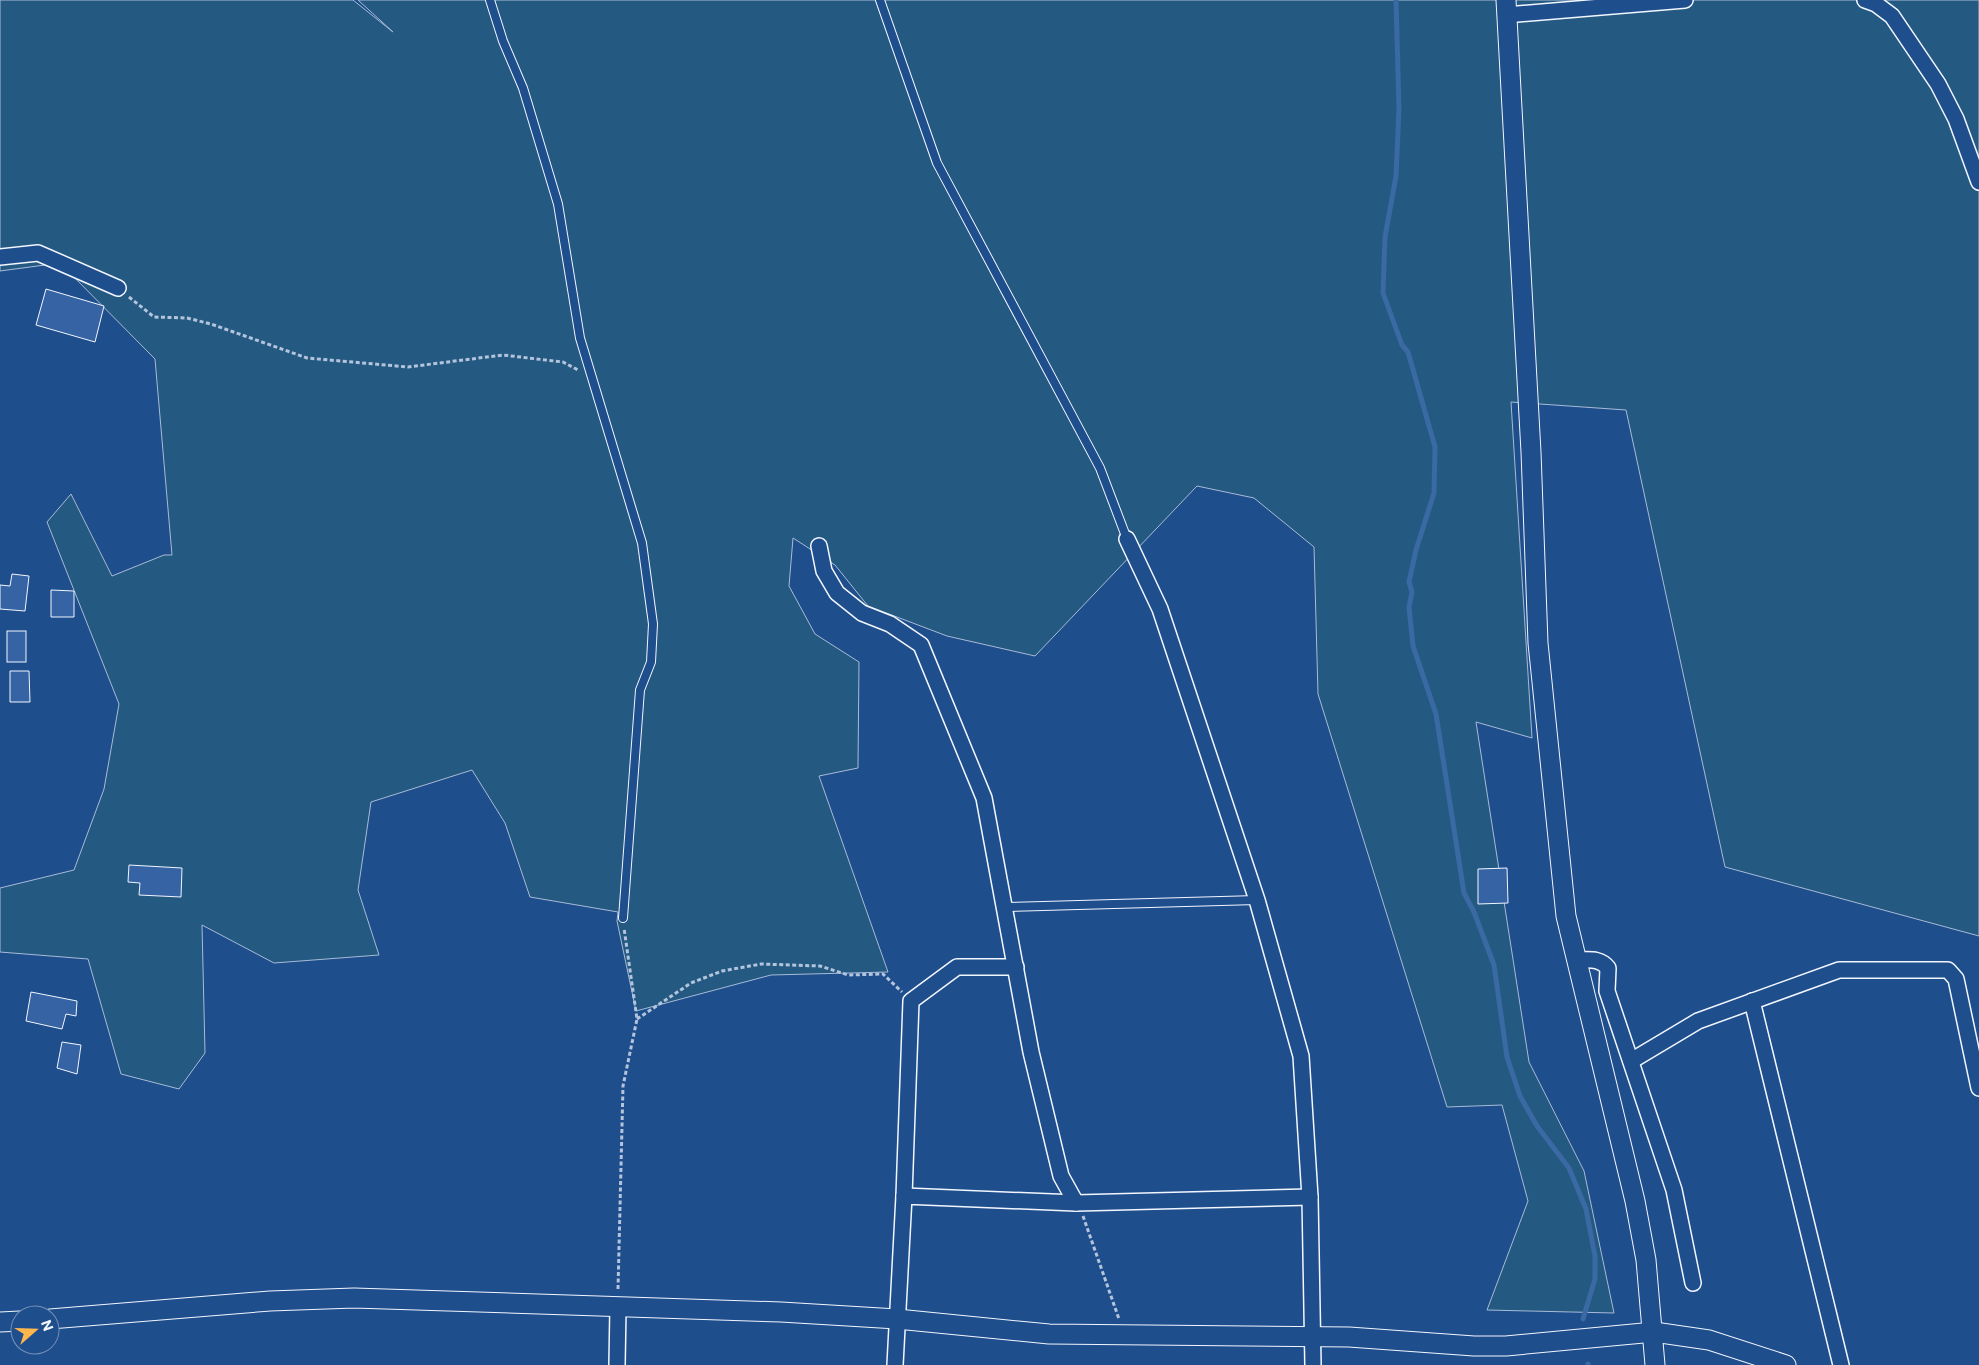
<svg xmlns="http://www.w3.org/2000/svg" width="1979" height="1365" font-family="Commissioner,sans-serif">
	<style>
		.green { fill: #245a82; stroke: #a8bbd7 }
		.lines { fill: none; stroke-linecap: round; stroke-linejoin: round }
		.stream { stroke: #3b69a3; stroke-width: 5 }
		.building { fill: #3563a3; stroke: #f2f6ff }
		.service-casing { stroke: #f2f6ff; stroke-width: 10 }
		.minor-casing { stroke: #f2f6ff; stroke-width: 18 }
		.tertiary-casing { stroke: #f2f6ff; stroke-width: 21 }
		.path { stroke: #b3c4dc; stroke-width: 3; stroke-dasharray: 4 2.5; stroke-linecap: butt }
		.service { stroke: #1f4e8c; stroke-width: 8 }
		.minor { stroke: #1f4e8c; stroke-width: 15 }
		.tertiary { stroke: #1f4e8c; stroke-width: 19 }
	</style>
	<rect width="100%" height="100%" fill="#1f4e8c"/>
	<polygon class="green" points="0,0 353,0 393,32 358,0 1979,0 1979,936 1725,867 1626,410 1511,402 1532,738 1476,722 1529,1062 1584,1171 1614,1313 1487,1310 1528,1201 1502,1105 1447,1107 1318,694 1314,547 1254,498 1197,486 1035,656 947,636 868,606 835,565 793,538 789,586 815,634 859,662 858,768 819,776 888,972 771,975 636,1011 617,921 618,912 530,897 505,823 472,770 371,802 358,890 379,955 274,963 202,925 205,1053 179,1089 121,1074 88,959 0,952 0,888 74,870 104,789 119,704 47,522 71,494 112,576 164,555 172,555 155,359 60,263 0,271"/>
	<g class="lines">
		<g class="stream">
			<polyline points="1396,0 1399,109 1396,176 1385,237 1383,293 1402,345 1408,352 1435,447 1434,493 1416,550 1409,582 1412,592 1409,607 1413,646 1436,714 1464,893 1474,912 1494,965 1507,1057 1520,1096 1537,1126 1569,1168 1586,1209 1595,1256 1595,1279 1583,1319"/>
			<polyline points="1588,1364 1588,1365"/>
		</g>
	</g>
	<g class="building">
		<polygon points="46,289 104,306 95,342 36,325"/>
		<polygon points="12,574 29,576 25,611 0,609 0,585 10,586"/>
		<polygon points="51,590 74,591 74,617 51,617"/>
		<rect x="7" y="631" width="19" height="31"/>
		<polygon points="10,671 29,671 30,702 10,702"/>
		<polygon points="129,865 182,868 181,897 139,895 140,883 128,882"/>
		<polygon points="1507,868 1508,903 1478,904 1478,869"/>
		<polygon points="31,992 77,1001 76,1016 66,1014 62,1029 26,1021"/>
		<polygon points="62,1042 81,1045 77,1074 57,1068"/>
	</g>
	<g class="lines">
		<defs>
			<g id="service">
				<polyline points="490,0 503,41 523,88 558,204 580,338 642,543 653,624 651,662 640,690 623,918"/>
				<polyline points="880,0 937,163 1100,468 1127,539"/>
				<polyline points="1005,907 1257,900"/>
			</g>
			<g id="minor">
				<polyline points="1865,0 1876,4 1892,16 1938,84 1956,119 1979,182"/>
				<polyline points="1506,15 1685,0"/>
				<polyline points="0,257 38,253 118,288"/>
				<polyline points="1127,539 1160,609 1257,900 1301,1056 1310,1197 1313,1365"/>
				<polyline points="819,546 824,571 837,593 862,613 890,624 921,645 984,798 1031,1052 1061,1176 1076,1203"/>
				<path d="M 1578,960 C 1590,960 1600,958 1608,968 L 1607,991 L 1674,1190 L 1693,1283"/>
				<polyline points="1752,1001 1841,1365"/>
				<polyline points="1631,1061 1698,1021 1839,970 1948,970 1956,979 1979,1088"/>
				<polyline points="904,1196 911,1001 957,967 1016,967"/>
				<polyline points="617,1365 618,1308"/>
				<polyline points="895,1365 904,1196 1076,1203 1310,1197"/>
			</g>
			<g id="tertiary">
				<polyline points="1506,0 1531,452 1538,643 1566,916 1635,1201 1646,1260 1655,1365"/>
				<polyline points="50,1319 270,1301 354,1298 781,1312 897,1319 1049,1334 1349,1337 1474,1346 1506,1346 1654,1332 1709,1340 1786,1365"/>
				<polyline points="0,1322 20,1321"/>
			</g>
		</defs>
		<use href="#service" class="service-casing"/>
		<use href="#minor" class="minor-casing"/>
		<use href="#tertiary" class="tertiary-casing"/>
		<g class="path">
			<polyline points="129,297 154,317 187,318 211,324 307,358 408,367 503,355 563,362 578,370"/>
			<polyline points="637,1019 691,983 722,971 761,964 820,966 848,975 883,974 902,992"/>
			<polyline points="1083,1216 1119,1319"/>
			<polyline points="618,1289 623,1086 637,1019 624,928"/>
		</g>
		<use href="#service" class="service"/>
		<use href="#minor" class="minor"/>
		<use href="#tertiary" class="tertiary"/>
	</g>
	<g transform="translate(35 1330) rotate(70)"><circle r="24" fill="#1f4e8c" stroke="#7391ba"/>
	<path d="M0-4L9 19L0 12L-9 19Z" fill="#ffb74d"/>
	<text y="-8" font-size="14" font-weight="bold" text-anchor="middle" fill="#f2f6ff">N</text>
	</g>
</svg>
